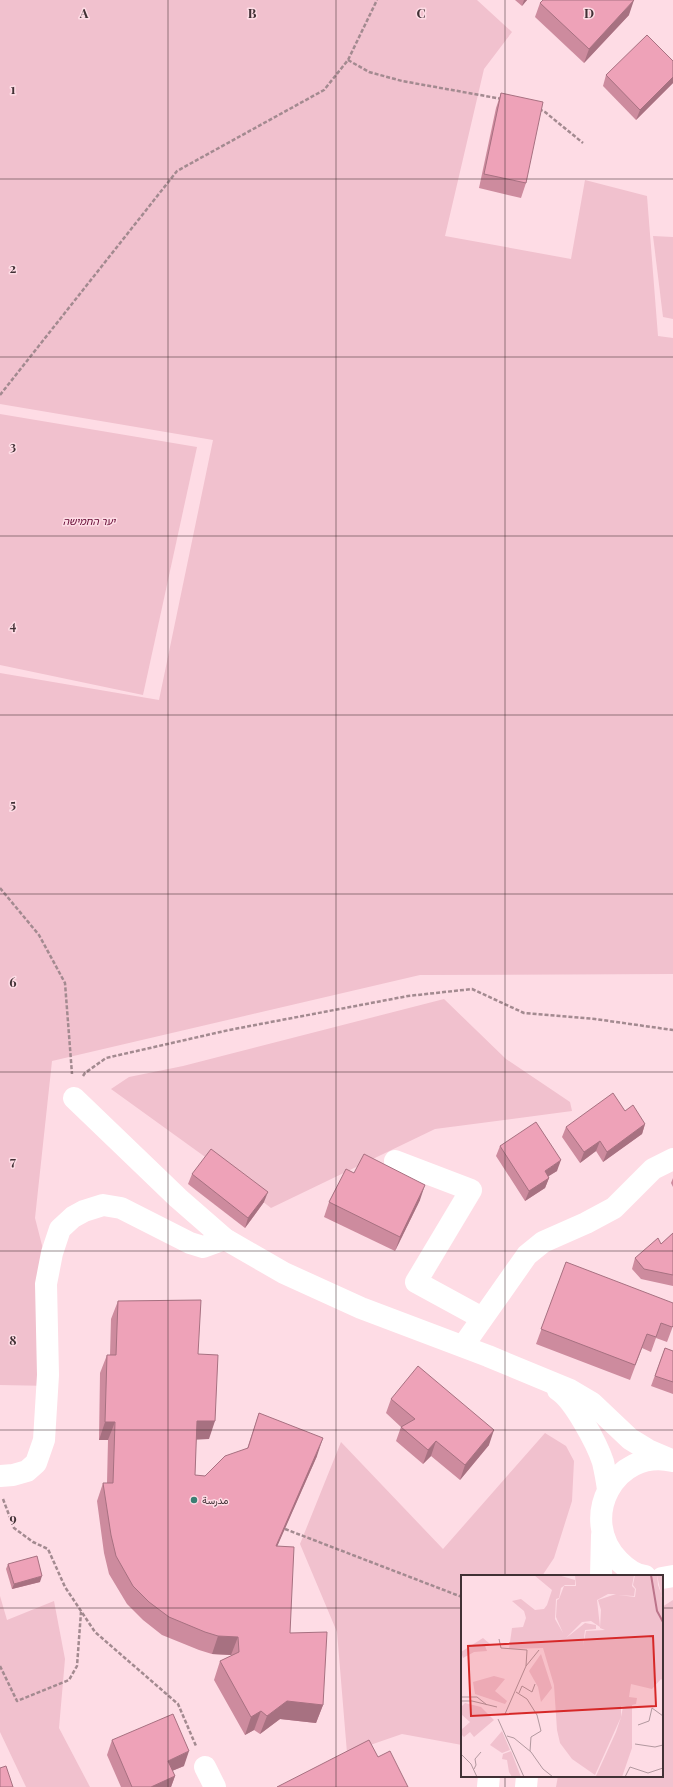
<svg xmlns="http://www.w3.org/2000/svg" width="673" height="1787" font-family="'Playfair Display',Vazirmatn,'Noto Sans Hebrew',serif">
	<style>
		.green { fill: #f1c1ce }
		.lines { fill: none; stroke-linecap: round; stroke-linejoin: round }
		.path { stroke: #a38a90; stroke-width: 2.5; stroke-dasharray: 4 2; stroke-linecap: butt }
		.minor { stroke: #fff; stroke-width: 22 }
		.major { stroke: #fff; stroke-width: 22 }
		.wall { fill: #cd8b9e }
		.shaded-wall { fill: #a77181 }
		.building { fill: #eea2b8; stroke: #a77181 }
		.grid { fill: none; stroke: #413135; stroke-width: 1; stroke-opacity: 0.55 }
		.poi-dot { fill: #3b7f74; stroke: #fedce5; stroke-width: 1.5 }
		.labels { text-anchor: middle; stroke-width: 3; stroke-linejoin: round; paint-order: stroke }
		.park-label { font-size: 10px; font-style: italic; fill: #610630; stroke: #fedce5 }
		.poi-label { font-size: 10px; fill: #413135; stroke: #fedce5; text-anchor: start }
		.inset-river { fill: none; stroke: #bc748a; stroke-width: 2 }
		.inset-road { fill: none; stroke: #b2989f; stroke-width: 1 }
		.view { fill: #d62828; fill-opacity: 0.15; stroke: #d62828; stroke-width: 2 }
		.inset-edge { fill: none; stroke: #413135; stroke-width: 2 }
		.grid-label { font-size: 13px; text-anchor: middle; font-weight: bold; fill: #413135; stroke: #fedce5; stroke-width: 3; stroke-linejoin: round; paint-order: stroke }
	</style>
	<rect width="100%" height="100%" fill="#fedce5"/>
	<g class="green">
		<polygon points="0,0 477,0 512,32 484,69 445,236 571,259 585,180 647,196 658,336 673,338 673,974 420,975 52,1061 35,1218 52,1284 52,1386 0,1385 0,673 159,700 213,440 0,404"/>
		<polygon points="653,236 673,237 673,319 663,317"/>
		<polygon points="0,414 197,447 143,695 0,665"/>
		<polygon points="444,999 506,1059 570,1102 572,1111 435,1129 271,1208 208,1159 111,1089 129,1077 183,1066"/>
		<polygon points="545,1433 566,1446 574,1461 572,1501 554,1558 542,1576 462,1576 462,1745 402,1734 347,1753 337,1632 300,1544 341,1442 443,1549"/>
		<polygon points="0,1596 7,1620 54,1601 65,1659 59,1728 90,1787 26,1787 0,1732"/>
		<polygon points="673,1600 673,1787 556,1787 558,1776 662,1776 662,1607"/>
	</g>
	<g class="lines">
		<g class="path">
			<polyline points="348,60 369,72 402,81 502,99"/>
			<polyline points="539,109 545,112 583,143"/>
			<polyline points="0,395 177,171 324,90 348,60 377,0"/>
			<polyline points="0,888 39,935 65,983 72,1074"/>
			<polyline points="83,1076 85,1073 106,1058 229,1030 408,996 472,989 524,1013 595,1019 673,1030"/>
			<polyline points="3,1499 14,1528 33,1542 48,1549 65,1587 95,1632 178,1704 196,1746"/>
			<polyline points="285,1529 462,1597"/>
			<polyline points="0,1666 17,1701 69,1680 77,1666 81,1612"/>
		</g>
		<g class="minor">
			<polyline points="74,1098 178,1198 225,1239 284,1273 361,1308 488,1356 570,1390 592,1403 630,1439 648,1450 671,1460"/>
			<polyline points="395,1161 471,1190 416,1282 482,1318"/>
			<polyline points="463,1346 527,1255 543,1242 586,1223 614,1208 653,1169 673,1159"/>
			<path d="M 558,1390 C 574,1400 597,1444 603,1462 C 605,1471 607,1481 608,1490"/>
			<polyline points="0,1476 13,1475 27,1471 36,1463 44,1440 48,1375 46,1284 52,1253 60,1229 73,1217 84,1211 103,1205 121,1208 190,1243 203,1247 225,1239"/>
			<polyline points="205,1767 215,1787"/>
			<polyline points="488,1787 489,1776"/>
		</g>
		<g class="major">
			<polyline points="601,1576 602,1536"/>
			<path d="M 645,1576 C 635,1575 626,1568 619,1561 C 577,1519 615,1447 673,1461"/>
			<polyline points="662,1578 673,1576"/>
			<polyline points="526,1787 527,1776"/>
		</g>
	</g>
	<g class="wall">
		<polygon points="515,0 527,0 522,6"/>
		<polygon points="540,3 629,15 584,63 535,17"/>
		<polygon points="673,61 673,83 636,120 603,86 606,75"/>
		<polygon points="501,93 526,183 521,198 479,188 496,108"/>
		<polygon points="625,1111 645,1124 642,1134 603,1162 596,1151 580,1163 562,1137 566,1127"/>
		<polygon points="500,1146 557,1171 548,1176 549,1178 545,1188 525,1201 496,1156"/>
		<polygon points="354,1173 420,1200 395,1251 324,1217 329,1202"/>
		<polygon points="192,1174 264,1202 245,1228 188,1184"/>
		<polygon points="673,1178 673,1187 671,1183"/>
		<polygon points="673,1233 673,1286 641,1279 632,1269 635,1258 661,1244"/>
		<polygon points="566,1262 673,1326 667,1342 656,1338 651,1352 642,1348 630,1380 536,1344"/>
		<polygon points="118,1301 198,1354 209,1439 196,1439 195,1475 205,1476 247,1449 259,1413 317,1456 277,1546 290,1633 323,1705 316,1723 280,1719 260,1734 254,1730 245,1735 214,1680 220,1661 231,1656 231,1655 212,1654 199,1650 162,1635 143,1620 127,1604 109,1574 104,1553 97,1501 103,1483 107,1483 108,1440 99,1440 100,1373 107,1355 110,1355 111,1319"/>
		<polygon points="665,1348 673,1351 673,1394 651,1386"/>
		<polygon points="391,1399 489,1445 460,1480 431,1456 423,1464 396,1441 401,1427 386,1413"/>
		<polygon points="8,1564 40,1582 12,1589 6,1569"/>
		<polygon points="112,1740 184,1766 172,1771 175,1776 171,1787 121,1787 107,1755"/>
	</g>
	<g class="shaded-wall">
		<polygon points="524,0 527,0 522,6"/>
		<polygon points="634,0 629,15 584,63 589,49"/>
		<polygon points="673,77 673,83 636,120 640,110"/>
		<polygon points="645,1124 642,1134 603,1162 607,1152"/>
		<polygon points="600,1141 596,1151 580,1163 584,1152"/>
		<polygon points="561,1160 557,1171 541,1181 545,1171"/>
		<polygon points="549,1178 545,1188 525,1201 529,1191"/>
		<polygon points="425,1185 420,1200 395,1251 400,1237"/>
		<polygon points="268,1192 264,1202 245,1228 248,1218"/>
		<polygon points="197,1421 215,1421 209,1439 190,1440"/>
		<polygon points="105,1422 115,1422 108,1440 99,1440"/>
		<polygon points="494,1430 489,1445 460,1480 465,1465"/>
		<polygon points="323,1438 317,1456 269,1565 276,1546"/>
		<polygon points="436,1441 431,1456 423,1464 428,1450"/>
		<polygon points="42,1576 40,1582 12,1589 14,1584"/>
		<polygon points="218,1636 238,1637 231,1655 212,1654"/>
		<polygon points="287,1701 323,1705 316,1723 280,1719 260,1734 267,1716"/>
		<polygon points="261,1711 254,1730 245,1735 251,1717"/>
		<polygon points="189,1751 184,1766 162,1775 168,1761"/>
		<polygon points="175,1776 171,1787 151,1787"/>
	</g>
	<g class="building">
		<polygon points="543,0 634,0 589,49 540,3"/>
		<polygon points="647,35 673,61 673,77 640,110 606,75"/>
		<polygon points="501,93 543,102 526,183 484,174"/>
		<polygon points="613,1093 625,1111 633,1105 645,1124 607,1152 600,1141 584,1152 566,1127"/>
		<polygon points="536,1122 561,1160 545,1171 549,1178 529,1191 500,1146"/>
		<polygon points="211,1149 268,1192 248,1218 192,1174"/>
		<polygon points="364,1154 425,1185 400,1237 329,1202 346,1169 354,1173"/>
		<polygon points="673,1233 673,1275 644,1269 635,1258 658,1238 661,1244"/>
		<polygon points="566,1262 673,1303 673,1326 672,1327 661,1323 656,1337 647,1334 635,1365 541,1329"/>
		<polygon points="201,1300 198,1354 218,1355 215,1421 197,1421 195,1475 205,1476 225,1456 248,1448 259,1413 323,1438 276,1546 294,1547 290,1633 327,1632 323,1705 287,1701 267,1716 261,1711 251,1717 220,1661 239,1652 238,1637 218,1636 205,1632 169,1617 149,1602 133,1586 116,1556 111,1535 103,1483 113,1483 115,1422 105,1422 107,1355 116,1355 118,1301"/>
		<polygon points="665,1348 673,1351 673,1382 655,1376"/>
		<polygon points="418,1366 494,1430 465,1465 436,1441 428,1450 401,1427 415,1419 391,1399"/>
		<polygon points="37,1556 42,1576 14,1584 8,1564"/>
		<polygon points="173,1714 189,1751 168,1761 175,1776 151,1787 132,1787 112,1740"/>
		<polygon points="369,1740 378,1757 390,1751 408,1787 277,1787"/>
		<polygon points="6,1766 13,1787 0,1787 0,1768"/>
	</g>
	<path class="grid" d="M 168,0 L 168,1787M 336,0 L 336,1787M 505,0 L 505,1576M 0,179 L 673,179M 0,357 L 673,357M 0,536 L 673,536M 0,715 L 673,715M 0,894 L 673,894M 0,1072 L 673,1072M 0,1251 L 673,1251M 0,1430 L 673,1430M 0,1608 L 462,1608M 662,1608 L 673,1608M 505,1776 L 505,1787"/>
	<circle class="poi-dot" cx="194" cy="1500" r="4"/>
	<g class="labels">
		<g class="park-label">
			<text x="89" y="525">יער החמישה</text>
		</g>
		<g class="poi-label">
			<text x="202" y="1504">مدرسة</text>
		</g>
	</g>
	<g transform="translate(461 1575)">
		<rect width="202" height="202" fill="#fedce5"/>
		<path d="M 73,0 L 97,0 L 114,5 L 114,10 L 104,10 L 100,13 L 98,23 L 95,24 L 94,44 L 102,58 L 95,42 L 96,25 L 98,24 L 103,11 L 115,11 L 114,0 L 173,0 L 171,11 L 174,14 L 173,21 L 157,20 L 174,22 L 175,14 L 172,10 L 174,0 L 196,0 L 202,27 L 202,106 L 200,104 L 191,114 L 170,109 L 168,122 L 176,123 L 175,129 L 171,130 L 171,173 L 161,202 L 135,201 L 155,157 L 160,142 L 162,132 L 166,131 L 160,131 L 160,142 L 134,200 L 111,184 L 99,168 L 96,155 L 93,110 L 82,73 L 48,74 L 51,53 L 62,52 L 65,43 L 63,36 L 51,26 L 60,24 L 74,35 L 83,34 L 86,30 L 91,15 ZM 147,19 L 155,19 L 137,25 L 140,35 L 139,53 L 144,55 L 125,56 L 122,71 L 124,55 L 135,54 L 135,50 L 124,48 L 105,63 L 121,47 L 130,46 L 139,52 L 136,25 ZM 196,0 L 202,0 L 202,24 L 197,10 ZM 22,63 L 29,69 L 24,71 L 26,76 L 13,77 L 2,83 L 0,77 ZM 80,79 L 91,113 L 80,127 L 77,112 L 68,96 ZM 33,101 L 44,104 L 34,116 L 46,126 L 44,129 L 14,119 L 12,107 ZM 4,128 L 20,132 L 33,145 L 13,162 L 9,157 L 3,162 L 0,159 L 0,155 L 9,147 L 0,139 L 0,132 ZM 41,156 L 49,175 L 41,178 L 29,170 ZM 50,176 L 60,202 L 51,202 L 48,197 L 46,185 L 41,184 L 42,179 Z" fill="#f1c1ce" fill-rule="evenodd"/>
		<path class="inset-river" d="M 190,0 L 196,36 L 202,47"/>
		<path class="inset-road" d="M 38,64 L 40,73 L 66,75 L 65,91M 55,117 L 66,124 L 76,140 L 80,156 L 70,162 L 69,176M 58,118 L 61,111 L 71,117 L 74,109M 0,122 L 16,122 L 26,130M 0,126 L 11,126 L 36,132M 44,139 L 65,91 L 78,75M 37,144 L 63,202M 177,150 L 188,146 L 191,133 L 202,141M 46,161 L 53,163 L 70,177 L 82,194 L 92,202M 174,169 L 194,172 L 202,170M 0,179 L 10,189 L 16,202M 13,194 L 15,190 L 14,184 L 20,177M 164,202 L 169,192 L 187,198 L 202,193"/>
		<path class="view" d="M 192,61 L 195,131 L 10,141 L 7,71 Z"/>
		<rect width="202" height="202" class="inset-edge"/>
	</g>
	<g class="grid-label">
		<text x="84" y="18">A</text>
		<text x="252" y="18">B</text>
		<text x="421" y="18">C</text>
		<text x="589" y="18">D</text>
		<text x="13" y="94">1</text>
		<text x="13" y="273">2</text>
		<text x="13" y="451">3</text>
		<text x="13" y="630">4</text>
		<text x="13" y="809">5</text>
		<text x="13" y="987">6</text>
		<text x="13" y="1166">7</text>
		<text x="13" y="1345">8</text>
		<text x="13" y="1523">9</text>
	</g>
</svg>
